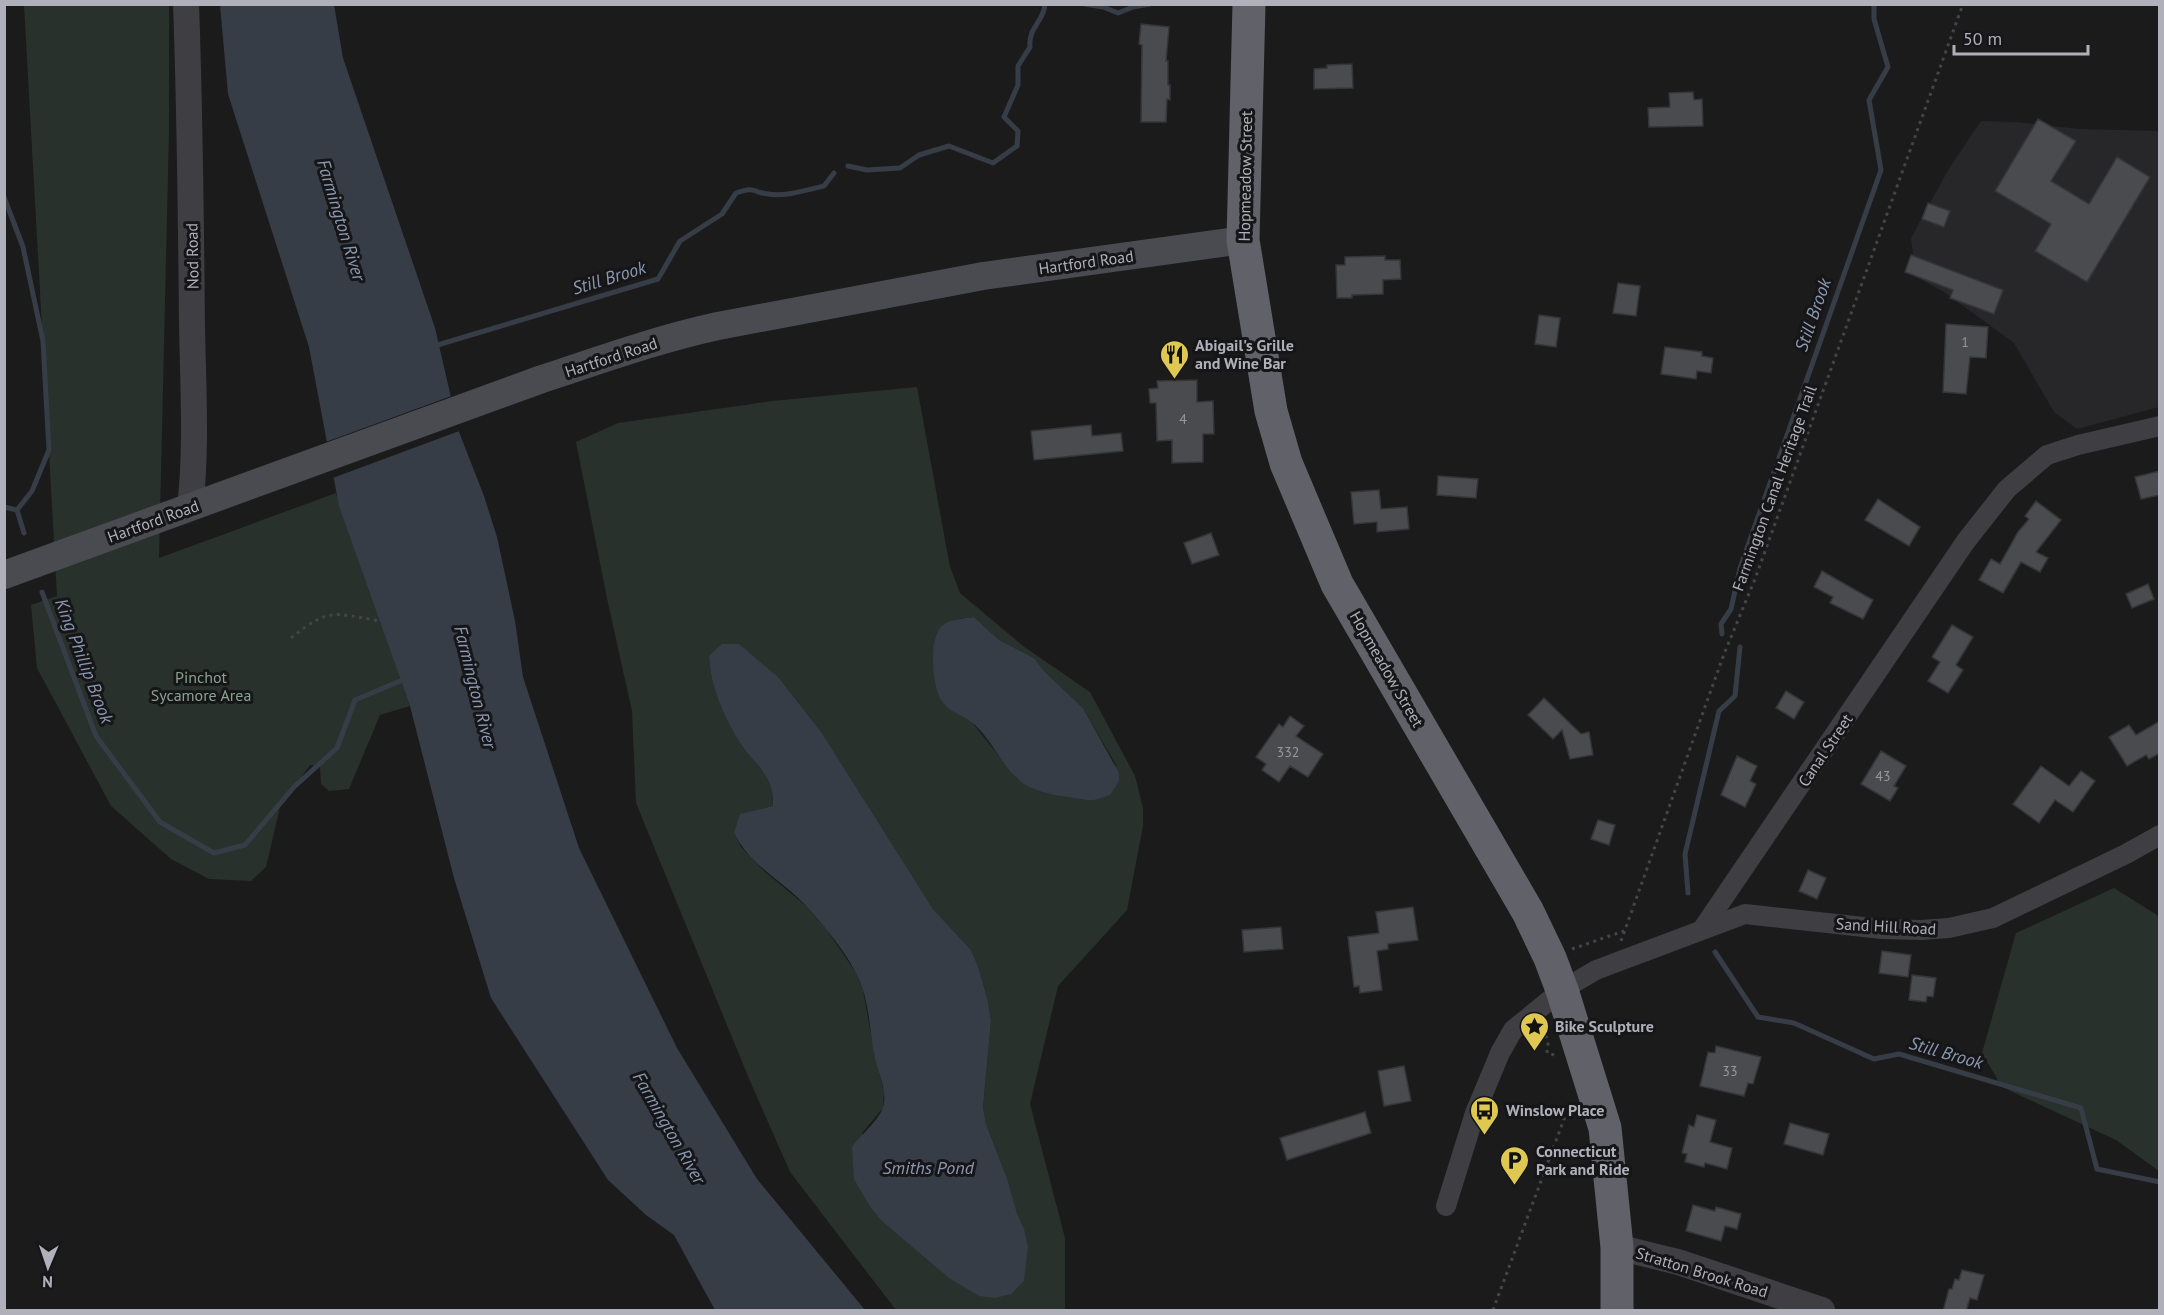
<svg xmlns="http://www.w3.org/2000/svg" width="2164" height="1315" font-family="'PT Sans',sans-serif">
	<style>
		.built { fill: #272729 }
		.green { fill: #29312c; fill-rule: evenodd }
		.water { fill: #373d46 }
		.pier { fill: #1b1b1c }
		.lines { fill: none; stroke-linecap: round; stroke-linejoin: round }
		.stream { stroke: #373d46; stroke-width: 5 }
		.building { fill: #4a4b4e; stroke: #363538; stroke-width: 1.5 }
		.path { stroke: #44454a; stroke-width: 3; stroke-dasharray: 3 4.5; stroke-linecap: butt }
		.minor { stroke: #3e3e43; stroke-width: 20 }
		.tertiary { stroke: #3e3e43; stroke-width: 26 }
		.secondary { stroke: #4a4b51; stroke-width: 28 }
		.trunk { stroke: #606169; stroke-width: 33 }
		.labels { text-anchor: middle; stroke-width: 6; stroke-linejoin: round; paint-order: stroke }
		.number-label { font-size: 14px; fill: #96979f }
		.street-label { font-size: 16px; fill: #afb0ba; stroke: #161618 }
		.poi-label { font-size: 16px; font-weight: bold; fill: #afb0ba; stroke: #161618; text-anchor: start }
		.park-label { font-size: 16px; fill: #88a38f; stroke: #161618 }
		.water-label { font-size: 18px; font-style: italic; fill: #8a98b1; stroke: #161618 }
	</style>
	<rect width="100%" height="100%" fill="#1b1b1c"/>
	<polygon class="built" points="1981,121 2014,122 2080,129 2159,131 2159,407 2077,429 2054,412 2014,343 1944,292 1916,277 1911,238 1947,172"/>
	<g class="green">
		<polygon points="24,5 169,5 169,131 159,558 336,493 410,706 380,715 349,789 329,791 321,784 320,766 310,765 280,807 266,867 251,881 209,879 171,859 111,806 37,668 31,605 57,596"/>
		<path d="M 917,387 L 950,567 L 960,593 L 1023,646 L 1090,692 L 1135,776 L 1143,808 L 1143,826 L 1127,910 L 1058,986 L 1030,1104 L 1065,1238 L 1065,1310 L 896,1310 L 790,1172 L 750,1081 L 636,803 L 632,711 L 608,603 L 576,442 L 618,423 L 772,401 ZM 974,617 L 999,640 L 1034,658 L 1045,672 L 1083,708 L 1116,765 L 1094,800 L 1033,789 L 1017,779 L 971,721 L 933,666 C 935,634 937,619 974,617 ZM 709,656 L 779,678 L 822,733 L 933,909 L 971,950 L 978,966 L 988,1001 L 991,1021 L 983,1107 L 986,1124 L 1008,1181 L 1017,1213 L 1024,1229 L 862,1133 L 883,1108 L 884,1091 L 875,1057 L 863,990 L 856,973 L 827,930 L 806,906 L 764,871 L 741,847 L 734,832 L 740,815 L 773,806 C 773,774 759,770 742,746 C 725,720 710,687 709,656 Z"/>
		<polygon points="2114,888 2157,915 2159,919 2159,1171 2116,1140 2002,1087 1982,1053 2016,933"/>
	</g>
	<g class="water">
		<polygon points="220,5 334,5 343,58 435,328 459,432 484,496 497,537 515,621 523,677 579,848 677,1048 757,1179 865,1310 715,1310 674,1235 646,1215 608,1180 491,998 454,878 410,706 339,506 309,347 228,94"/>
		<path d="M 974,617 L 999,640 L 1034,658 L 1045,672 L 1083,708 L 1119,773 L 1119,781 L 1110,795 L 1094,800 L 1086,800 C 1066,796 1041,795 1024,784 C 1002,769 991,736 970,721 C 960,714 948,711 941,700 C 932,685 928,636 943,625 C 951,619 965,618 974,617 Z"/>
		<path d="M 722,644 L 739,644 L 779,678 L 822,733 L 933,909 L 971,950 L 978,966 L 988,1001 L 991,1021 L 983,1107 L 986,1124 L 1008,1181 L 1017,1213 L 1024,1229 L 1028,1247 L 1024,1281 L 1011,1294 L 995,1298 L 979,1296 L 949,1278 L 882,1221 L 871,1208 L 854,1179 L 852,1147 C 860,1136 880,1119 883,1107 C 888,1091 878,1073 875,1058 C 870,1035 870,1012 863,990 C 854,961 827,929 807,907 C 783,880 749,866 734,832 L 740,814 L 773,806 C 774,776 758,768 742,746 C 725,720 710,687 709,656 Z"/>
	</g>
	<polygon class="pier" points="454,395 462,430 330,479 323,443"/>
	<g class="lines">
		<g class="stream">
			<polyline points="1085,4 1103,7 1118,13 1133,7 1150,4"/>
			<path d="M 848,166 L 867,170 L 900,168 L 919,155 L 949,146 L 993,163 L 1017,146 L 1018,131 L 1004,117 L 1018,85 L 1018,66 L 1030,47 C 1028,27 1044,22 1045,4"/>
			<polyline points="4,197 23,247 43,341 49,450 32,491 17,510"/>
			<path d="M 434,346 L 658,279 L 680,241 L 722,214 L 736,193 C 756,186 751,192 768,194 C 785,197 807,190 824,186 L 834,173"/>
			<polyline points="4,507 17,510 24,533"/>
			<polyline points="42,592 96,736 160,822 214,853 245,845 294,787 337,748 355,700 405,679"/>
			<polyline points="1722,634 1721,624 1731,609 1740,568 1881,170 1869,100 1888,67 1874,19 1874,4"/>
			<polyline points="1688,893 1685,854 1719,711 1735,696 1740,647"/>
			<polyline points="1715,952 1758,1017 1794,1023 1874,1059 1899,1054 2081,1108 2097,1169 2160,1182"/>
		</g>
	</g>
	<g class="building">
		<polygon points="1141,24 1169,27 1166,61 1168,61 1168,85 1170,85 1170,100 1167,99 1166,122 1141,122 1142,45 1139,44"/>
		<polygon points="1352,64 1353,88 1314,89 1314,69 1327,68 1327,65"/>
		<polygon points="1693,92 1694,100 1702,99 1703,126 1649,127 1648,108 1670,107 1669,93"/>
		<polygon points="2038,119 2076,141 2051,181 2089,204 2117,157 2150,177 2087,282 2035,251 2051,224 1995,191"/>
		<polygon points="1928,203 1950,211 1944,227 1922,219"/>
		<polygon points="1911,255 2003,290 1994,314 1950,298 1953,290 1905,272"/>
		<polygon points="1385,256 1385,260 1400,260 1401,279 1383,280 1383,294 1352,295 1352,298 1337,298 1336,265 1345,265 1345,257"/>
		<polygon points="1618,283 1640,286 1636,316 1613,313"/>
		<polygon points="1539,315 1560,318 1556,347 1535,344"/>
		<polygon points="1946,324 1988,327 1986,358 1970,357 1966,394 1943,392"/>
		<polygon points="1665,347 1702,352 1702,356 1713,358 1711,373 1697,371 1696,379 1661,374"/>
		<polygon points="1197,380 1197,402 1213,401 1214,434 1203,434 1203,462 1172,463 1172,440 1157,441 1156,403 1150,403 1149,389 1158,388 1157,381"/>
		<polygon points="1091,425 1092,436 1121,433 1123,451 1034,460 1031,431"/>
		<polygon points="2160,471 2160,495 2141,499 2135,477"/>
		<polygon points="1438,476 1478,479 1476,498 1437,495"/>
		<polygon points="1379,490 1381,509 1407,507 1409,529 1377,532 1377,522 1354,524 1351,492"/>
		<polygon points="1878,499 1920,527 1909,546 1865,520"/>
		<polygon points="2036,501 2061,520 2036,552 2048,558 2040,572 2021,562 2003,593 1979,580 1991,559 2000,564 2018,532 2029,519 2025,516"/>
		<polygon points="1211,533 1219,555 1192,564 1184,543"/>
		<polygon points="1822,571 1873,600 1863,619 1830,603 1833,597 1814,587"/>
		<polygon points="2148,584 2154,599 2132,608 2126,594"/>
		<polygon points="1952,625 1973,637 1956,665 1963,670 1948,693 1928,681 1940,662 1932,657"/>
		<polygon points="1786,691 1804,702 1794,719 1776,708"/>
		<polygon points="1544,698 1581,734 1589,732 1593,755 1570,759 1562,730 1553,739 1528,715"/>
		<polygon points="1290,716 1304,726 1296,736 1323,754 1308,777 1290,766 1279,782 1262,770 1266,764 1256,757 1279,724 1283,727"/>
		<polygon points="2160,721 2160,753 2149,759 2146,755 2127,766 2109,737 2129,725 2136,735"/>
		<polygon points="1881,751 1906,766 1894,786 1898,788 1890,801 1861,784"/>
		<polygon points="1737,756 1757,766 1750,781 1756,784 1745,807 1721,795"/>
		<polygon points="2041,766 2069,786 2081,771 2095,781 2073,812 2055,800 2039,823 2013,804"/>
		<polygon points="1598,820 1615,825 1609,845 1591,839"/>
		<polygon points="1808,870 1826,878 1817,899 1799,891"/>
		<polygon points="1413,907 1418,940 1388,944 1388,949 1377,951 1382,990 1360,993 1359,986 1354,987 1348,937 1379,933 1376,912"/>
		<polygon points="1281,927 1283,949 1244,952 1242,930"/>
		<polygon points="1882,951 1911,955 1908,977 1879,973"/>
		<polygon points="1912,975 1936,978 1933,997 1927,996 1926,1002 1909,1000"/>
		<polygon points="1716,1046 1761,1057 1753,1084 1748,1083 1744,1096 1700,1086 1708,1052 1715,1053"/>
		<polygon points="1404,1066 1411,1101 1384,1106 1378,1071"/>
		<polygon points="1365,1112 1371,1133 1287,1160 1280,1138"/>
		<polygon points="1697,1115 1716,1120 1710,1142 1732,1148 1727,1169 1705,1163 1704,1167 1685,1162 1687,1154 1682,1153 1689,1125 1694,1127"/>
		<polygon points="1790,1123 1829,1134 1823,1155 1784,1144"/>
		<polygon points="1693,1205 1715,1211 1716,1207 1741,1214 1737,1229 1725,1226 1721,1241 1686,1231"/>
		<polygon points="1962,1270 1984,1275 1977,1300 1970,1298 1966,1311 1943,1311 1949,1289 1952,1289 1955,1279 1959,1280"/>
	</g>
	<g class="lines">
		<g class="path">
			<path d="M 291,638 C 330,607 333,613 380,621"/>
			<polyline points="1621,941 1724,654 1755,579 1963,4"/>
			<polyline points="1572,949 1624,931"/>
			<polyline points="1544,1028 1548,1044 1547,1053 1558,1056"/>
			<polyline points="1493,1310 1570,1103"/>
		</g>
		<g class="minor">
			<polyline points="1703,928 1966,541 2007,489 2047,455 2078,445 2160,426"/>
			<polyline points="1446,1206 1475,1113 1500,1053 1513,1030 1562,990 1596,970 1745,914 1882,929 1921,930 1949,928 1993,918 2126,854 2160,835"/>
		</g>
		<g class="tertiary">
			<path d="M 186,4 C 190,111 191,218 192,325 C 193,386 197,448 190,508"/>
			<polyline points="1617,1247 1678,1262 1822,1310"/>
		</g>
		<path class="secondary" d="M 4,575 L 542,379 C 600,360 658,339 718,326 L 983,276 L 1243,240"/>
		<polyline class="trunk" points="1249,4 1243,240 1271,411 1286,463 1337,584 1528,912 1550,958 1562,990 1605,1128 1617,1247 1617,1310"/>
	</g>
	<defs>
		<symbol id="restaurant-pin" viewBox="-11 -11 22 30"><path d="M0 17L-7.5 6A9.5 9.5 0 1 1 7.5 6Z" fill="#dec851" stroke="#161618"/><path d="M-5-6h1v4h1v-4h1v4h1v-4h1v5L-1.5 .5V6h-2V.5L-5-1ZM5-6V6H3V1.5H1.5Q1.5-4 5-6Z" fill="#111"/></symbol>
		<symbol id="sight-pin" viewBox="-11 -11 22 30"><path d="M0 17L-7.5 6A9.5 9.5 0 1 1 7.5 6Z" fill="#dec851" stroke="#161618"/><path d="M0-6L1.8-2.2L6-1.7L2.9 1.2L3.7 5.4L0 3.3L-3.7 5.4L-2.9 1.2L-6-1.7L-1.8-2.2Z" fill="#111"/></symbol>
		<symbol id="bus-pin" viewBox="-11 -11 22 30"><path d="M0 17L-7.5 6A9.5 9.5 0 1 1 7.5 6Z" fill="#dec851" stroke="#161618"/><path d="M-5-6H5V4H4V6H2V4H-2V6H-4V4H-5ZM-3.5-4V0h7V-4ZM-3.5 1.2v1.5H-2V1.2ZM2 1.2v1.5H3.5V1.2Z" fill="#111"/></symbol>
		<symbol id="parking-pin" viewBox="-11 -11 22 30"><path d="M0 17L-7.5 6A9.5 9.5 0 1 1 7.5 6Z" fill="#dec851" stroke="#161618"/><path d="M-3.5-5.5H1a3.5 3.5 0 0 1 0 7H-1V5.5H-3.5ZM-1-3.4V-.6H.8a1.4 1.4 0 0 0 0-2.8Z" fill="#111"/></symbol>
	</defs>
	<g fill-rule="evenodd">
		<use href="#restaurant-pin" x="1158" y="338" width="33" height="45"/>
		<use href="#sight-pin" x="1518" y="1010" width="33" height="45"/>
		<use href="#bus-pin" x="1468" y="1094" width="33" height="45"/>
		<use href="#parking-pin" x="1498" y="1144" width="33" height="45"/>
	</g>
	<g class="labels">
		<g class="number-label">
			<text x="1965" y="347">1</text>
			<text x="1183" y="424">4</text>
			<text x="1288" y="757">332</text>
			<text x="1883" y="781">43</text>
			<text x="1730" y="1076">33</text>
		</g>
		<g class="street-label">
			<text transform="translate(1245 176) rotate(-89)" y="6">Hopmeadow Street</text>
			<text transform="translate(192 256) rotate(-91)" y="6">Nod Road</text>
			<text transform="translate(1086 262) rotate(-8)" y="6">Hartford Road</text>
			<text transform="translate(611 357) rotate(-18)" y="6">Hartford Road</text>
			<text transform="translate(1774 488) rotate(-70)" y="6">Farmington Canal Heritage Trail</text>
			<text transform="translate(153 521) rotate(-20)" y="6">Hartford Road</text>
			<text transform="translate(1387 669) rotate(60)" y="6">Hopmeadow Street</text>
			<text transform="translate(1825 750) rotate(-56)" y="6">Canal Street</text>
			<text transform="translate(1886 926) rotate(3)" y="6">Sand Hill Road</text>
			<text transform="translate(1702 1272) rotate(17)" y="6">Stratton Brook Road</text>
		</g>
		<g class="poi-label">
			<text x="1195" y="351">Abigail's Grille<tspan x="1195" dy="18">and Wine Bar</tspan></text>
			<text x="1555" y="1032">Bike Sculpture</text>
			<text x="1506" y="1116">Winslow Place</text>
			<text x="1536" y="1157">Connecticut<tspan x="1536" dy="18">Park and Ride</tspan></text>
		</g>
		<g class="park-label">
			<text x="201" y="683">Pinchot<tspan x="201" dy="18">Sycamore Area</tspan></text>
		</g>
		<g class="water-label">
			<text transform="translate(341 220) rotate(73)" y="6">Farmington River</text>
			<text transform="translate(609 278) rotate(-17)" y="6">Still Brook</text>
			<text transform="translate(1813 315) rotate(-71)" y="6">Still Brook</text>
			<text transform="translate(84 661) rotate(69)" y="6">King Phillip Brook</text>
			<text transform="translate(475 687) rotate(76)" y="6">Farmington River</text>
			<text transform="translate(1946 1053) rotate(16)" y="6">Still Brook</text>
			<text transform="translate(669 1128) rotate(60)" y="6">Farmington River</text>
			<text x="928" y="1174">Smiths Pond</text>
		</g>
	</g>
	<rect width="2164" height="1315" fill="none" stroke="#afb0ba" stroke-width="12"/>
	<g transform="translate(48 1267) rotate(182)" stroke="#161618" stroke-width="4.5" paint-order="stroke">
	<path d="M0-4.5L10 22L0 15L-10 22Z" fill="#afb0ba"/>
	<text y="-9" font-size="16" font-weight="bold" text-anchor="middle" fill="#afb0ba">N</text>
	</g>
	<path d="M1954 45v9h134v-9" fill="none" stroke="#afb0ba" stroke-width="3"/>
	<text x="1963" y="45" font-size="18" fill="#afb0ba" stroke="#161618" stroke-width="4.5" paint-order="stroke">50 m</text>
</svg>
